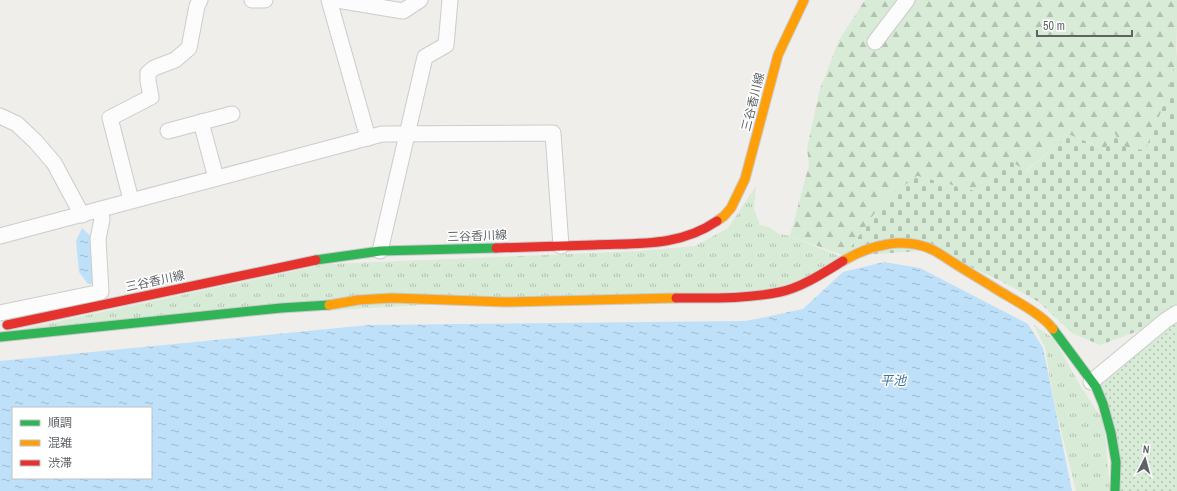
<svg xmlns="http://www.w3.org/2000/svg" width="1177" height="491" font-family="'Archivo Narrow','Noto Sans JP',sans-serif">
	<style>
		.grass { fill: url(#grass-tufts) }
		.forest { fill: url(#forest-firs) }
		.cemetery { fill: url(#cemetery-stones) }
		.park { fill: url(#park-dots) }
		.water { fill: url(#water-ripples); fill-rule: evenodd }
		.lines { fill: none; stroke-linecap: round; stroke-linejoin: round }
		.street-casing { stroke: #cbcccc; stroke-width: 17 }
		.fast-casing { stroke: #cacacb; stroke-width: 11 }
		.slow-casing { stroke: #cacacb; stroke-width: 11 }
		.jam-casing { stroke: #cacacb; stroke-width: 11 }
		.street { stroke: #fdfcfc; stroke-width: 15 }
		.fast { stroke: #30b455; stroke-width: 9 }
		.slow { stroke: #ff9f0a; stroke-width: 9 }
		.jam { stroke: #e5322d; stroke-width: 9 }
		.labels { text-anchor: middle; stroke-width: 3; stroke-linejoin: round; paint-order: stroke }
		.street-label { font-size: 12px; fill: #5f6368; stroke: #fff }
		.water-label { font-size: 13px; font-style: italic; fill: #4174aa; stroke: #fff }
	</style>
	<defs>
		<pattern id="grass-tufts" width="24" height="20" patternUnits="userSpaceOnUse"><rect width="24" height="20" fill="#d8ebd6"/><path d="M3 7l-1-3M5 7V3M7 7l1-3M15 17l-1-3M17 17v-4M19 17l1-3" fill="none" stroke="#b2c2b1"/></pattern>
		<pattern id="forest-firs" width="22" height="20" patternUnits="userSpaceOnUse"><rect width="22" height="20" fill="#d8ebd6"/><path d="M5 1l3.5 6h-7zM16 11l3.5 6h-7z" fill="#b2c2b1"/></pattern>
		<pattern id="cemetery-stones" width="16" height="16" patternUnits="userSpaceOnUse"><rect width="16" height="16" fill="#d8ebd6"/><path d="M2 7V4a2 2 0 0 1 4 0v3zM10 15v-3a2 2 0 0 1 4 0v3z" fill="#b2c2b1"/></pattern>
		<pattern id="park-dots" width="8" height="8" patternUnits="userSpaceOnUse"><rect width="8" height="8" fill="#d8ebd6"/><path d="M2 2h.1M6 6h.1" fill="none" stroke="#b2c2b1" stroke-width="1.8" stroke-linecap="round"/></pattern>
		<pattern id="water-ripples" width="26" height="14" patternUnits="userSpaceOnUse"><rect width="26" height="14" fill="#bfe0f9"/><path d="M2 4q2-2 4 0t4 0M15 11q2-2 4 0t4 0" fill="none" stroke="#9eb9cd"/></pattern>
	</defs>
	<rect width="100%" height="100%" fill="#efeeea"/>
	<g class="grass">
		<polygon points="756,186 754,209 760,225 769,227 779,234 790,236 844,258 780,290 505,300 22,329 328,264 640,251 695,246 728,228"/>
		<polygon points="1034,325 1054,339 1081,387 1104,422 1110,491 1076,491 1055,406 1049,374 1046,350"/>
	</g>
	<path class="forest" d="M 865,0 L 1177,0 C 1177,22 1177,46 1175,68 C 1169,97 1157,124 1145,150 C 1128,148 1121,149 1114,132 L 1106,149 L 1070,135 L 1025,171 L 1009,160 L 979,192 L 917,176 L 845,256 L 790,236 L 809,165 L 807,148 L 820,89 L 839,40 Z"/>
	<path class="cemetery" d="M 1177,48 L 1177,304 L 1141,330 L 1100,345 L 1072,333 L 1039,302 L 1003,282 L 935,250 L 845,256 L 883,201 L 917,176 L 979,192 L 1009,160 L 1026,171 L 1070,135 L 1105,149 L 1114,131 C 1121,149 1127,148 1145,150 C 1160,116 1173,85 1177,48 Z"/>
	<polygon class="park" points="1177,320 1177,491 1118,491 1095,369 1137,346"/>
	<g class="water">
		<polygon points="82,228 92,237 96,279 91,284 88,284 79,272 76,241"/>
		<path d="M 884,262 L 920,268 L 1028,324 L 1043,348 L 1072,491 L 0,491 L 0,361 L 369,325 L 746,321 L 803,309 L 843,272 ZM 13,408 L 151,408 L 151,478 L 13,478 Z"/>
	</g>
	<g class="lines">
		<defs>
			<g id="street">
				<polyline points="252,0 265,0"/>
				<polyline points="329,0 368,138"/>
				<polyline points="337,0 403,11 420,0"/>
				<polyline points="875,42 907,0"/>
				<polyline points="0,116 17,124 36,142 54,163 82,215"/>
				<polyline points="201,122 216,178"/>
				<polyline points="168,131 232,114"/>
				<polyline points="131,200 110,118 151,97 148,81 148,73 154,68 175,60 189,48 197,6 200,0"/>
				<polyline points="0,236 382,134 553,133 561,246"/>
				<polyline points="380,251 425,57 446,45 450,0"/>
				<polyline points="0,313 101,292 98,239 102,219 100,210"/>
				<polyline points="1091,382 1166,320 1177,313"/>
			</g>
			<g id="fast">
				<polyline points="316,260 380,251 496,248"/>
				<polyline points="1053,329 1096,387 1103,404 1111,433 1116,462 1115,491"/>
				<polyline points="0,337 281,308 329,305"/>
			</g>
			<g id="slow">
				<polyline points="717,221 724,216 731,208 745,179 778,55 804,0"/>
				<path d="M 843,261 C 870,245 904,236 933,250 C 941,254 947,259 954,263 C 968,272 982,280 996,289 C 1012,299 1042,314 1053,329"/>
				<polyline points="329,305 358,300 392,298 505,302 676,298"/>
			</g>
			<g id="jam">
				<path d="M 496,248 C 529,247 561,246 594,245 C 638,243 679,247 717,221"/>
				<path d="M 676,298 C 710,298 748,299 780,292 C 801,288 825,272 843,261"/>
				<polyline points="7,325 316,260"/>
			</g>
		</defs>
		<use href="#street" class="street-casing"/>
		<use href="#fast" class="fast-casing"/>
		<use href="#slow" class="slow-casing"/>
		<use href="#jam" class="jam-casing"/>
		<use href="#street" class="street"/>
		<use href="#fast" class="fast"/>
		<use href="#slow" class="slow"/>
		<use href="#jam" class="jam"/>
	</g>
	<g class="labels">
		<g class="street-label">
			<text transform="translate(753 102) rotate(-76)" y="4">三谷香川線</text>
			<text transform="translate(477 236) rotate(-2)" y="4">三谷香川線</text>
			<text transform="translate(155 281) rotate(-12)" y="4">三谷香川線</text>
		</g>
		<g class="water-label">
			<text x="893" y="385">平池</text>
		</g>
	</g>
	<rect x="12" y="407" width="140" height="72" fill="#ffffff" stroke="#bfc1c3"/>
	<rect x="20" y="420" width="20" height="6" fill="#30b455" stroke="#bfc1c3"/>
	<text x="48" y="427" font-size="12" fill="#5f6368">順調</text>
	<rect x="20" y="440" width="20" height="6" fill="#ff9f0a" stroke="#bfc1c3"/>
	<text x="48" y="447" font-size="12" fill="#5f6368">混雑</text>
	<rect x="20" y="460" width="20" height="6" fill="#e5322d" stroke="#bfc1c3"/>
	<text x="48" y="467" font-size="12" fill="#5f6368">渋滞</text>
	<g transform="translate(1145 459) rotate(6)" stroke="#ffffff" stroke-width="3" paint-order="stroke">
	<path d="M0-3L7 15L0 10L-7 15Z" fill="#5f6368"/>
	<text y="-6" font-size="11" font-weight="bold" text-anchor="middle" fill="#5f6368">N</text>
	</g>
	<path d="M1037 30v6h95v-6" fill="none" stroke="#5f6368" stroke-width="2"/>
	<text x="1043" y="30" font-size="12" fill="#5f6368" stroke="#ffffff" stroke-width="3" paint-order="stroke">50 m</text>
</svg>
